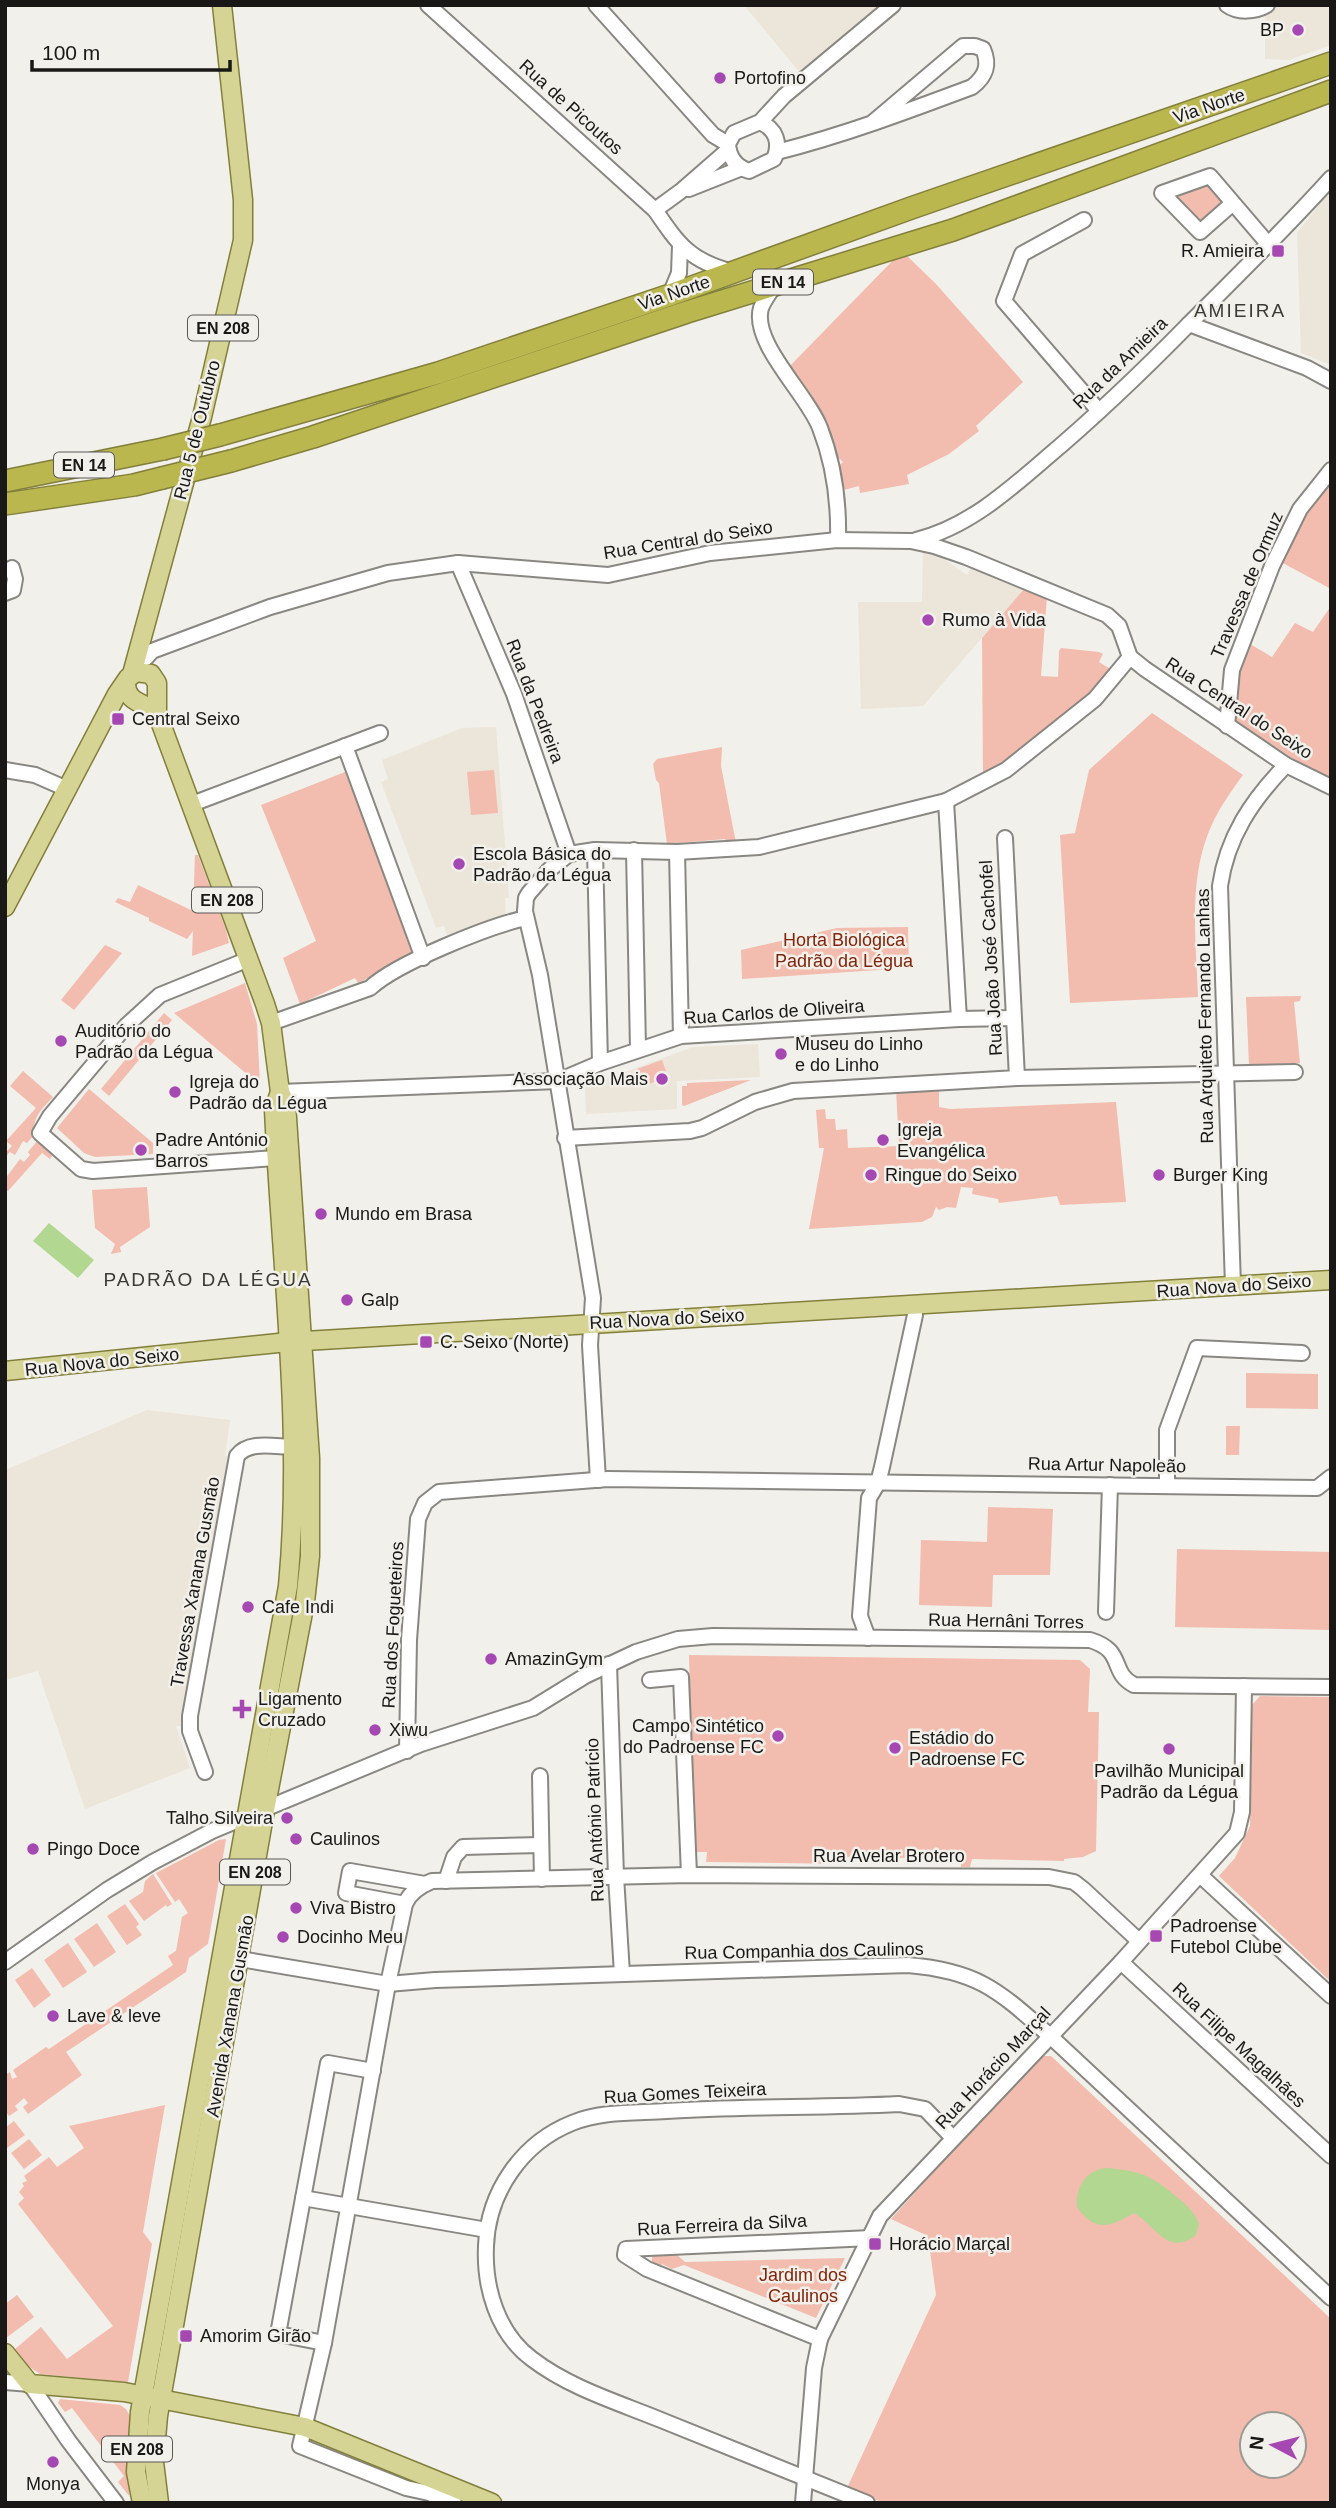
<svg xmlns="http://www.w3.org/2000/svg" width="1336" height="2508" font-family="Arial,sans-serif">
	<style>
		.built { fill: #ece5d9 }
		.green { fill: #f2bcaf; fill-rule: evenodd }
		.water { fill: #b1d791 }
		.lines { fill: none; stroke-linecap: round; stroke-linejoin: round }
		.minor-casing { stroke: #898782; stroke-width: 18 }
		.major-casing { stroke: #827f3b; stroke-width: 21 }
		.highway-casing { stroke: #827f3b; stroke-width: 24 }
		.minor { stroke: #fff; stroke-width: 14 }
		.major { stroke: #d6d495; stroke-width: 18 }
		.highway { stroke: #bbb74f; stroke-width: 21 }
		.highway-bridge-casing { stroke: #827f3b; stroke-width: 24; stroke-linecap: butt }
		.highway-bridge { stroke: #bbb74f; stroke-width: 21 }
		.poi-dot { fill: #a548b2; stroke: #f2f0ea; stroke-width: 2.5 }
		.labels { text-anchor: middle; stroke-width: 5; stroke-linejoin: round; paint-order: stroke }
		.shield { fill: #f2f0ea; stroke: #5a5956; stroke-width: 2 }
		.shield-label { font-size: 16px; font-weight: bold; fill: #191816 }
		.poi-label { font-size: 18px; fill: #191816; stroke: #f2f0ea; text-anchor: start }
		.street-label { font-size: 18px; fill: #191816; stroke: #f2f0ea }
		.park-label { font-size: 18px; fill: #81240b; stroke: #f2f0ea }
		.neighbourhood-label { font-size: 19px; letter-spacing: 2px; fill: #3c3a36; stroke: #f2f0ea }
	</style>
	<rect width="100%" height="100%" fill="#f2f0ea"/>
	<g class="built">
		<polygon points="744,5 883,5 801,74"/>
		<polygon points="1279,5 1331,5 1331,45 1289,60 1265,59 1265,15"/>
		<polygon points="1331,190 1331,365 1301,353 1297,233"/>
		<polygon points="923,550 932,551 967,575 972,565 1024,589 923,706 861,709 858,602 922,602"/>
		<polygon points="496,727 509,898 505,898 506,916 447,935 444,926 436,928 381,782 388,779 382,760 462,728"/>
		<polygon points="758,1044 760,1077 677,1081 677,1109 586,1114 585,1087 693,1047"/>
		<polygon points="147,1410 230,1420 225,1456 230,1457 182,1726 176,1726 190,1768 85,1809 38,1671 5,1680 5,1470"/>
	</g>
	<g class="green">
		<polygon points="1209,183 1223,202 1199,221 1176,198"/>
		<polygon points="902,251 936,284 1023,382 976,426 979,431 949,454 907,475 909,484 860,493 859,486 840,491 837,467 843,462 834,454 815,403 787,369"/>
		<polygon points="1331,480 1331,589 1281,562 1302,516"/>
		<path d="M 1024,589 L 1047,596 L 1041,676 L 1058,677 L 1059,651 L 1061,648 L 1099,652 L 1103,654 L 1099,662 L 1112,670 C 1074,715 1031,746 983,778 L 982,638 Z"/>
		<path d="M 1331,606 L 1331,784 L 1232,718 C 1233,691 1237,668 1250,644 L 1272,657 L 1295,623 L 1313,632 Z"/>
		<path d="M 1152,713 L 1243,775 C 1232,790 1222,804 1214,820 C 1187,875 1196,938 1198,997 L 1070,1003 L 1060,835 L 1075,833 L 1089,770 Z"/>
		<polygon points="722,747 721,766 736,843 728,844 725,839 667,844 659,783 656,780 653,764 657,759"/>
		<polygon points="494,770 498,813 471,815 467,772"/>
		<polygon points="345,772 415,954 358,983 355,978 300,1004 283,958 316,941 261,805"/>
		<polygon points="195,855 198,855 226,930 229,943 192,956 193,931 187,939 149,921 149,918 115,902 118,898 130,902 138,885 193,911"/>
		<polygon points="908,927 909,968 742,979 741,950 837,928"/>
		<polygon points="105,945 122,953 74,1010 61,1000"/>
		<polygon points="245,983 257,1024 260,1085 174,1013"/>
		<polygon points="1301,996 1300,1001 1294,1002 1300,1063 1249,1065 1246,997"/>
		<polygon points="164,1013 172,1020 109,1096 101,1089"/>
		<polygon points="662,1060 668,1077 643,1086 637,1069"/>
		<path d="M 23,1071 L 53,1097 C 42,1109 32,1117 34,1135 L 27,1143 L 23,1141 L 15,1155 L 10,1152 L 5,1157 L 5,1153 L 12,1146 L 6,1141 L 36,1108 L 10,1086 Z"/>
		<polygon points="751,1080 684,1106 682,1105 682,1086 687,1086 687,1083"/>
		<polygon points="939,1088 939,1107 950,1109 1116,1102 1126,1202 1060,1205 1057,1196 999,1203 998,1199 972,1194 973,1188 961,1187 956,1208 947,1207 939,1210 936,1207 932,1217 922,1222 809,1229 824,1148 819,1148 816,1110 825,1109 826,1119 835,1119 836,1130 847,1129 848,1148 899,1146 896,1089"/>
		<polygon points="89,1089 153,1143 153,1154 95,1157 84,1153 57,1128"/>
		<polygon points="38,1140 52,1156 50,1159 42,1153 8,1191 5,1189 5,1179 20,1159 24,1162 30,1155 28,1152"/>
		<polygon points="147,1187 150,1227 120,1247 121,1252 111,1254 115,1244 95,1228 92,1190"/>
		<polygon points="1246,1373 1318,1374 1318,1409 1246,1408"/>
		<polygon points="1226,1426 1240,1426 1239,1455 1226,1455"/>
		<polygon points="988,1507 1053,1509 1050,1575 993,1575 992,1607 919,1605 921,1540 987,1542"/>
		<polygon points="1177,1549 1331,1552 1331,1630 1175,1627"/>
		<polygon points="689,1655 1080,1660 1090,1669 1088,1712 1099,1712 1096,1851 1083,1857 1064,1859 1064,1861 972,1859 970,1867 961,1867 961,1859 844,1857 843,1864 706,1862 707,1852 694,1852"/>
		<polygon points="1260,1696 1331,1697 1331,1982 1219,1876 1235,1858 1250,1826 1252,1705"/>
		<polygon points="226,1839 208,1944 189,1958 186,1972 66,2052 82,2075 28,2114 23,2107 28,2103 24,2098 15,2106 18,2110 9,2116 6,2112 5,2075 10,2072 12,2079 17,2077 13,2070 46,2047 49,2049 173,1965 168,1956 176,1951 182,1917 188,1913 179,1899 175,1902 156,1873 219,1840"/>
		<polygon points="153,1874 172,1904 167,1907 166,1905 144,1921 129,1901 143,1892 145,1881"/>
		<polygon points="125,1904 139,1924 136,1927 142,1935 127,1945 107,1916"/>
		<polygon points="97,1923 116,1952 94,1967 74,1939"/>
		<polygon points="68,1943 87,1972 63,1988 44,1960"/>
		<polygon points="32,1968 51,1995 34,2008 15,1980"/>
		<path d="M 1042,2056 L 1051,2056 L 1331,2319 L 1331,2503 L 884,2503 L 847,2488 L 936,2295 L 928,2236 L 891,2219 L 1037,2059 ZM 1252,2424 L 1294,2424 L 1294,2466 L 1252,2466 Z"/>
		<polygon points="165,2105 144,2226 143,2232 152,2244 128,2382 40,2374 25,2364 15,2349 41,2327 67,2359 113,2326 18,2204 24,2198 19,2192 24,2186 22,2183 27,2181 24,2176 49,2157 57,2167 84,2148 69,2126"/>
		<polygon points="14,2121 25,2135 7,2148 5,2128"/>
		<polygon points="29,2139 42,2155 24,2169 11,2153"/>
		<polygon points="675,2253 685,2262 845,2258 816,2318 684,2265 672,2269 662,2264 660,2267 652,2262 652,2255"/>
		<polygon points="17,2295 34,2317 6,2338 5,2304"/>
		<polygon points="60,2399 120,2405 126,2409 131,2418 129,2496 118,2482 124,2476 72,2408 65,2412 58,2403"/>
	</g>
	<g class="water">
		<polygon points="49,1223 94,1260 78,1278 33,1241"/>
		<path d="M 1106,2168 C 1141,2171 1151,2175 1178,2198 C 1187,2205 1195,2213 1199,2224 L 1196,2235 C 1168,2257 1156,2226 1134,2213 C 1111,2226 1096,2234 1077,2207 C 1075,2188 1086,2170 1106,2168 Z"/>
	</g>
	<g class="lines">
		<defs>
			<g id="minor">
				<path d="M 428,5 L 655,210 C 679,245 690,261 733,272"/>
				<polyline points="596,5 713,135 728,144"/>
				<path d="M 1227,5 C 1238,13 1255,12 1267,5"/>
				<path d="M 760,122 C 776,129 781,143 774,159 L 749,171 C 736,167 729,158 728,144 L 734,133 L 760,122 L 784,96 L 893,5"/>
				<path d="M 777,152 C 844,135 908,111 972,87 C 986,76 990,65 983,49 L 975,46 L 963,46 L 872,123"/>
				<polyline points="689,189 742,168"/>
				<polyline points="1233,203 1200,232 1162,193 1210,176 1269,245"/>
				<polyline points="655,210 681,191 728,150"/>
				<polyline points="1084,220 1022,254 1004,301 1099,411"/>
				<path d="M 775,285 C 770,292 764,300 761,308 C 751,343 808,395 820,428 C 834,464 839,501 838,540"/>
				<polyline points="670,295 679,273 680,246"/>
				<polyline points="1189,324 1307,368 1331,381"/>
				<path d="M 916,540 C 966,528 1007,492 1045,459 C 1096,416 1143,371 1189,324 C 1237,276 1285,229 1331,178"/>
				<polyline points="458,563 514,694 569,854"/>
				<polyline points="5,593 13,590 15,579 12,568"/>
				<polyline points="146,658 152,651 270,607 388,573 458,563 608,575 710,553 837,540 911,541 934,546 966,557 1107,615 1119,626 1130,657 1145,669 1286,765 1331,787"/>
				<polyline points="1227,726 1232,670 1272,566 1300,509 1331,470"/>
				<polyline points="345,746 423,958"/>
				<polyline points="5,770 35,775 67,789"/>
				<polyline points="946,801 959,1019 1013,1018"/>
				<polyline points="192,804 380,733"/>
				<polyline points="595,850 600,1063"/>
				<polyline points="634,850 638,1049"/>
				<polyline points="677,852 681,1036"/>
				<polyline points="249,959 160,995 126,1026 50,1116 40,1133 81,1169 93,1171 276,1158"/>
				<path d="M 271,1023 L 370,988 C 397,963 489,926 526,918"/>
				<polyline points="1017,1078 1295,1072"/>
				<polyline points="280,1092 558,1081 600,1063 681,1036 959,1019"/>
				<polyline points="565,1138 690,1131 702,1128 755,1102 793,1091 1017,1078 1005,838"/>
				<path d="M 1233,1286 L 1220,886 C 1227,837 1252,800 1286,765"/>
				<polyline points="598,1480 590,1345 593,1298 540,975 525,911 526,898 529,893 549,870 569,854 595,850 677,852 759,847 946,801 1006,770 1095,699 1130,657"/>
				<polyline points="1167,1485 1167,1430 1197,1348 1302,1353"/>
				<polyline points="1106,1612 1110,1485"/>
				<polyline points="868,1638 860,1616 869,1498 878,1483 882,1467 915,1315 914,1304"/>
				<polyline points="609,1664 616,1876 622,1974"/>
				<polyline points="650,1680 681,1677 689,1875"/>
				<polyline points="407,1751 409,1640 418,1519 425,1503 439,1492 608,1479 1317,1488 1331,1477"/>
				<path d="M 205,1772 L 190,1731 L 190,1716 L 237,1456 C 249,1440 275,1447 294,1447"/>
				<polyline points="540,1776 542,1879"/>
				<polyline points="1201,1876 1331,1996"/>
				<polyline points="446,1881 454,1857 463,1847 541,1845"/>
				<polyline points="405,1904 346,1893 350,1871 425,1884"/>
				<path d="M 240,1959 L 388,1984 L 435,1980 L 908,1965 C 979,1971 999,1991 1050,2036 L 1331,2298"/>
				<path d="M 5,1962 L 107,1890 L 153,1862 L 212,1831 L 421,1744 L 533,1708 L 585,1676 L 636,1652 L 678,1639 L 713,1636 L 1090,1640 C 1126,1651 1109,1672 1134,1685 L 1331,1687"/>
				<polyline points="1121,1962 1331,2156"/>
				<polyline points="303,2198 487,2230"/>
				<polyline points="820,2339 647,2269 625,2255 626,2249 871,2238"/>
				<polyline points="324,2343 278,2334 328,2063 373,2071"/>
				<polyline points="5,2382 30,2384 68,2440 116,2503"/>
				<path d="M 454,2503 L 429,2493 L 406,2488 L 300,2446 L 324,2343 L 388,1984 L 405,1904 C 410,1892 420,1886 432,1881 L 689,1875 L 1049,1877 L 1074,1882 L 1083,1889 L 1139,1941"/>
				<polyline points="803,2503 814,2368 820,2339 880,2216 1121,1962 1237,1833 1242,1812 1244,1686"/>
				<path d="M 867,2503 C 798,2475 729,2447 661,2420 C 617,2402 570,2388 532,2359 C 497,2333 484,2287 486,2246 C 488,2192 522,2143 572,2123 C 601,2111 635,2113 666,2111 C 744,2106 821,2108 899,2104 L 925,2109 L 953,2138"/>
			</g>
			<g id="major">
				<polyline points="132,674 202,417 243,240 243,200 222,5"/>
				<path d="M 126,683 C 126,703 144,702 157,713"/>
				<polyline points="5,907 117,694 128,678 136,672 151,674 157,683 157,713 265,1004 271,1023 280,1092 286,1105 287,1118 310,1458 310,1556 305,1602 265,1810 158,2416 154,2462 159,2503"/>
				<polyline points="5,1371 288,1342 1331,1280"/>
				<polyline points="5,2353 30,2384 124,2392 305,2427 492,2503"/>
				<path d="M 142,2503 L 136,2472 L 140,2412 L 288,1586 C 303,1427 281,1268 274,1109 L 280,1092"/>
			</g>
			<g id="highway">
				<polyline points="220,435 438,373 670,295 914,207 1331,63"/>
				<polyline points="231,461 313,437 687,312 953,230 1331,91"/>
				<polyline points="5,481 163,449"/>
				<polyline points="5,504 134,485 162,478"/>
			</g>
		</defs>
		<use href="#minor" class="minor-casing"/>
		<use href="#major" class="major-casing"/>
		<use href="#highway" class="highway-casing"/>
		<use href="#minor" class="minor"/>
		<use href="#major" class="major"/>
		<use href="#highway" class="highway"/>
		<defs>
			<g id="highway-bridge">
				<polyline points="163,449 220,435"/>
				<polyline points="162,478 231,461"/>
			</g>
		</defs>
		<use href="#highway-bridge" class="highway-bridge-casing"/>
		<use href="#highway-bridge" class="highway-bridge"/>
	</g>
	<g class="poi-dot">
		<circle cx="1298" cy="30" r="7"/>
		<circle cx="720" cy="78" r="7"/>
		<rect x="1271" y="244" width="14" height="14" rx="3.5"/>
		<circle cx="928" cy="620" r="7"/>
		<rect x="111" y="712" width="14" height="14" rx="3.5"/>
		<circle cx="459" cy="864" r="7"/>
		<circle cx="61" cy="1041" r="7"/>
		<circle cx="781" cy="1054" r="7"/>
		<circle cx="662" cy="1079" r="7"/>
		<circle cx="175" cy="1092" r="7"/>
		<circle cx="883" cy="1140" r="7"/>
		<circle cx="141" cy="1150" r="7"/>
		<circle cx="871" cy="1175" r="7"/>
		<circle cx="1159" cy="1175" r="7"/>
		<circle cx="321" cy="1214" r="7"/>
		<circle cx="347" cy="1300" r="7"/>
		<rect x="419" y="1335" width="14" height="14" rx="3.5"/>
		<circle cx="248" cy="1607" r="7"/>
		<circle cx="491" cy="1659" r="7"/>
		<path d="M238.5 1698.5h7v7h7v7h-7v7h-7v-7h-7v-7h7z"/>
		<circle cx="375" cy="1730" r="7"/>
		<circle cx="778" cy="1736" r="7"/>
		<circle cx="895" cy="1748" r="7"/>
		<circle cx="1169" cy="1749" r="7"/>
		<circle cx="287" cy="1818" r="7"/>
		<circle cx="296" cy="1839" r="7"/>
		<circle cx="33" cy="1849" r="7"/>
		<circle cx="296" cy="1908" r="7"/>
		<rect x="1149" y="1929" width="14" height="14" rx="3.5"/>
		<circle cx="283" cy="1937" r="7"/>
		<circle cx="53" cy="2016" r="7"/>
		<rect x="868" y="2237" width="14" height="14" rx="3.5"/>
		<rect x="179" y="2329" width="14" height="14" rx="3.5"/>
		<circle cx="53" cy="2462" r="7"/>
	</g>
	<g class="labels">
		<g class="shield">
			<rect x="753" y="269.5" width="60" height="25" rx="5"/>
			<rect x="188" y="315.5" width="70" height="25" rx="5"/>
			<rect x="54" y="452.5" width="60" height="25" rx="5"/>
			<rect x="192" y="887.5" width="70" height="25" rx="5"/>
			<rect x="220" y="1859.5" width="70" height="25" rx="5"/>
			<rect x="102" y="2436.5" width="70" height="25" rx="5"/>
		</g>
		<g class="shield-label">
			<text x="783" y="288">EN 14</text>
			<text x="223" y="334">EN 208</text>
			<text x="84" y="471">EN 14</text>
			<text x="227" y="906">EN 208</text>
			<text x="255" y="1878">EN 208</text>
			<text x="137" y="2455">EN 208</text>
		</g>
		<g class="poi-label">
			<text x="1284" y="36" text-anchor="end">BP</text>
			<text x="734" y="84">Portofino</text>
			<text x="1264" y="257" text-anchor="end">R. Amieira</text>
			<text x="942" y="626">Rumo à Vida</text>
			<text x="132" y="725">Central Seixo</text>
			<text x="473" y="860">Escola Básica do<tspan x="473" dy="21">Padrão da Légua</tspan></text>
			<text x="75" y="1037">Auditório do<tspan x="75" dy="21">Padrão da Légua</tspan></text>
			<text x="795" y="1050">Museu do Linho<tspan x="795" dy="21">e do Linho</tspan></text>
			<text x="648" y="1085" text-anchor="end">Associação Mais</text>
			<text x="189" y="1088">Igreja do<tspan x="189" dy="21">Padrão da Légua</tspan></text>
			<text x="897" y="1136">Igreja<tspan x="897" dy="21">Evangélica</tspan></text>
			<text x="155" y="1146">Padre António<tspan x="155" dy="21">Barros</tspan></text>
			<text x="885" y="1181">Ringue do Seixo</text>
			<text x="1173" y="1181">Burger King</text>
			<text x="335" y="1220">Mundo em Brasa</text>
			<text x="361" y="1306">Galp</text>
			<text x="440" y="1348">C. Seixo (Norte)</text>
			<text x="262" y="1613">Cafe Indi</text>
			<text x="505" y="1665">AmazinGym</text>
			<text x="258" y="1705">Ligamento<tspan x="258" dy="21">Cruzado</tspan></text>
			<text x="764" y="1732" text-anchor="end">Campo Sintético<tspan x="764" dy="21">do Padroense FC</tspan></text>
			<text x="389" y="1736">Xiwu</text>
			<text x="909" y="1744">Estádio do<tspan x="909" dy="21">Padroense FC</tspan></text>
			<text x="1169" y="1777" text-anchor="middle">Pavilhão Municipal<tspan x="1169" dy="21">Padrão da Légua</tspan></text>
			<text x="273" y="1824" text-anchor="end">Talho Silveira</text>
			<text x="310" y="1845">Caulinos</text>
			<text x="47" y="1855">Pingo Doce</text>
			<text x="310" y="1914">Viva Bistro</text>
			<text x="1170" y="1932">Padroense<tspan x="1170" dy="21">Futebol Clube</tspan></text>
			<text x="297" y="1943">Docinho Meu</text>
			<text x="67" y="2022">Lave &amp; leve</text>
			<text x="889" y="2250">Horácio Marçal</text>
			<text x="200" y="2342">Amorim Girão</text>
			<text x="53" y="2490" text-anchor="middle">Monya</text>
		</g>
		<g class="street-label">
			<text transform="translate(1209 106) rotate(-19)" y="6">Via Norte</text>
			<text transform="translate(571 107) rotate(42)" y="6">Rua de Picoutos</text>
			<text transform="translate(674 293) rotate(-19)" y="6">Via Norte</text>
			<text transform="translate(1120 363) rotate(-44)" y="6">Rua da Amieira</text>
			<text transform="translate(197 430) rotate(-76)" y="6">Rua 5 de Outubro</text>
			<text transform="translate(688 540) rotate(-9)" y="6">Rua Central do Seixo</text>
			<text transform="translate(1247 585) rotate(-67)" y="6">Travessa de Ormuz</text>
			<text transform="translate(535 701) rotate(69)" y="6">Rua da Pedreira</text>
			<text transform="translate(1239 708) rotate(33)" y="6">Rua Central do Seixo</text>
			<text transform="translate(991 958) rotate(-93)" y="6">Rua João José Cachofel</text>
			<text transform="translate(774 1012) rotate(-4)" y="6">Rua Carlos de Oliveira</text>
			<text transform="translate(1205 1016) rotate(-91)" y="6">Rua Arquiteto Fernando Lanhas</text>
			<text transform="translate(1234 1286) rotate(-4)" y="6">Rua Nova do Seixo</text>
			<text transform="translate(667 1319) rotate(-3)" y="6">Rua Nova do Seixo</text>
			<text transform="translate(102 1362) rotate(-6)" y="6">Rua Nova do Seixo</text>
			<text transform="translate(1107 1465) rotate(1)" y="6">Rua Artur Napoleão</text>
			<text transform="translate(195 1582) rotate(-80)" y="6">Travessa Xanana Gusmão</text>
			<text transform="translate(1006 1621) rotate(1)" y="6">Rua Hernâni Torres</text>
			<text transform="translate(393 1625) rotate(-87)" y="6">Rua dos Fogueteiros</text>
			<text transform="translate(595 1820) rotate(-92)" y="6">Rua António Patrício</text>
			<text x="889" y="1862">Rua Avelar Brotero</text>
			<text transform="translate(804 1951) rotate(-1)" y="6">Rua Companhia dos Caulinos</text>
			<text transform="translate(230 2016) rotate(-80)" y="6">Avenida Xanana Gusmão</text>
			<text transform="translate(1239 2045) rotate(43)" y="6">Rua Filipe Magalhães</text>
			<text transform="translate(993 2068) rotate(-47)" y="6">Rua Horácio Marçal</text>
			<text transform="translate(685 2093) rotate(-3)" y="6">Rua Gomes Teixeira</text>
			<text transform="translate(722 2225) rotate(-3)" y="6">Rua Ferreira da Silva</text>
		</g>
		<g class="park-label">
			<text x="844" y="946">Horta Biológica<tspan x="844" dy="21">Padrão da Légua</tspan></text>
			<text x="803" y="2281">Jardim dos<tspan x="803" dy="21">Caulinos</tspan></text>
		</g>
		<g class="neighbourhood-label">
			<text x="1240" y="317">AMIEIRA</text>
			<text x="208" y="1286">PADRÃO DA LÉGUA</text>
		</g>
	</g>
	<rect width="1336" height="2508" fill="none" stroke="#191816" stroke-width="14"/>
	<g transform="translate(1273 2445) rotate(277)"><circle r="33" fill="#f2f0ea" stroke="#9b9a95" stroke-width="2"/>
	<path d="M0-5L12 26L0 18L-12 26Z" fill="#a548b2"/>
	<text y="-10" font-size="19" font-weight="bold" text-anchor="middle" fill="#191816">N</text>
	</g>
	<path d="M32 60v10h198v-10" fill="none" stroke="#191816" stroke-width="3.5"/>
	<text x="42" y="60" font-size="21" fill="#191816" stroke="#f2f0ea" stroke-width="5" paint-order="stroke">100 m</text>
</svg>
